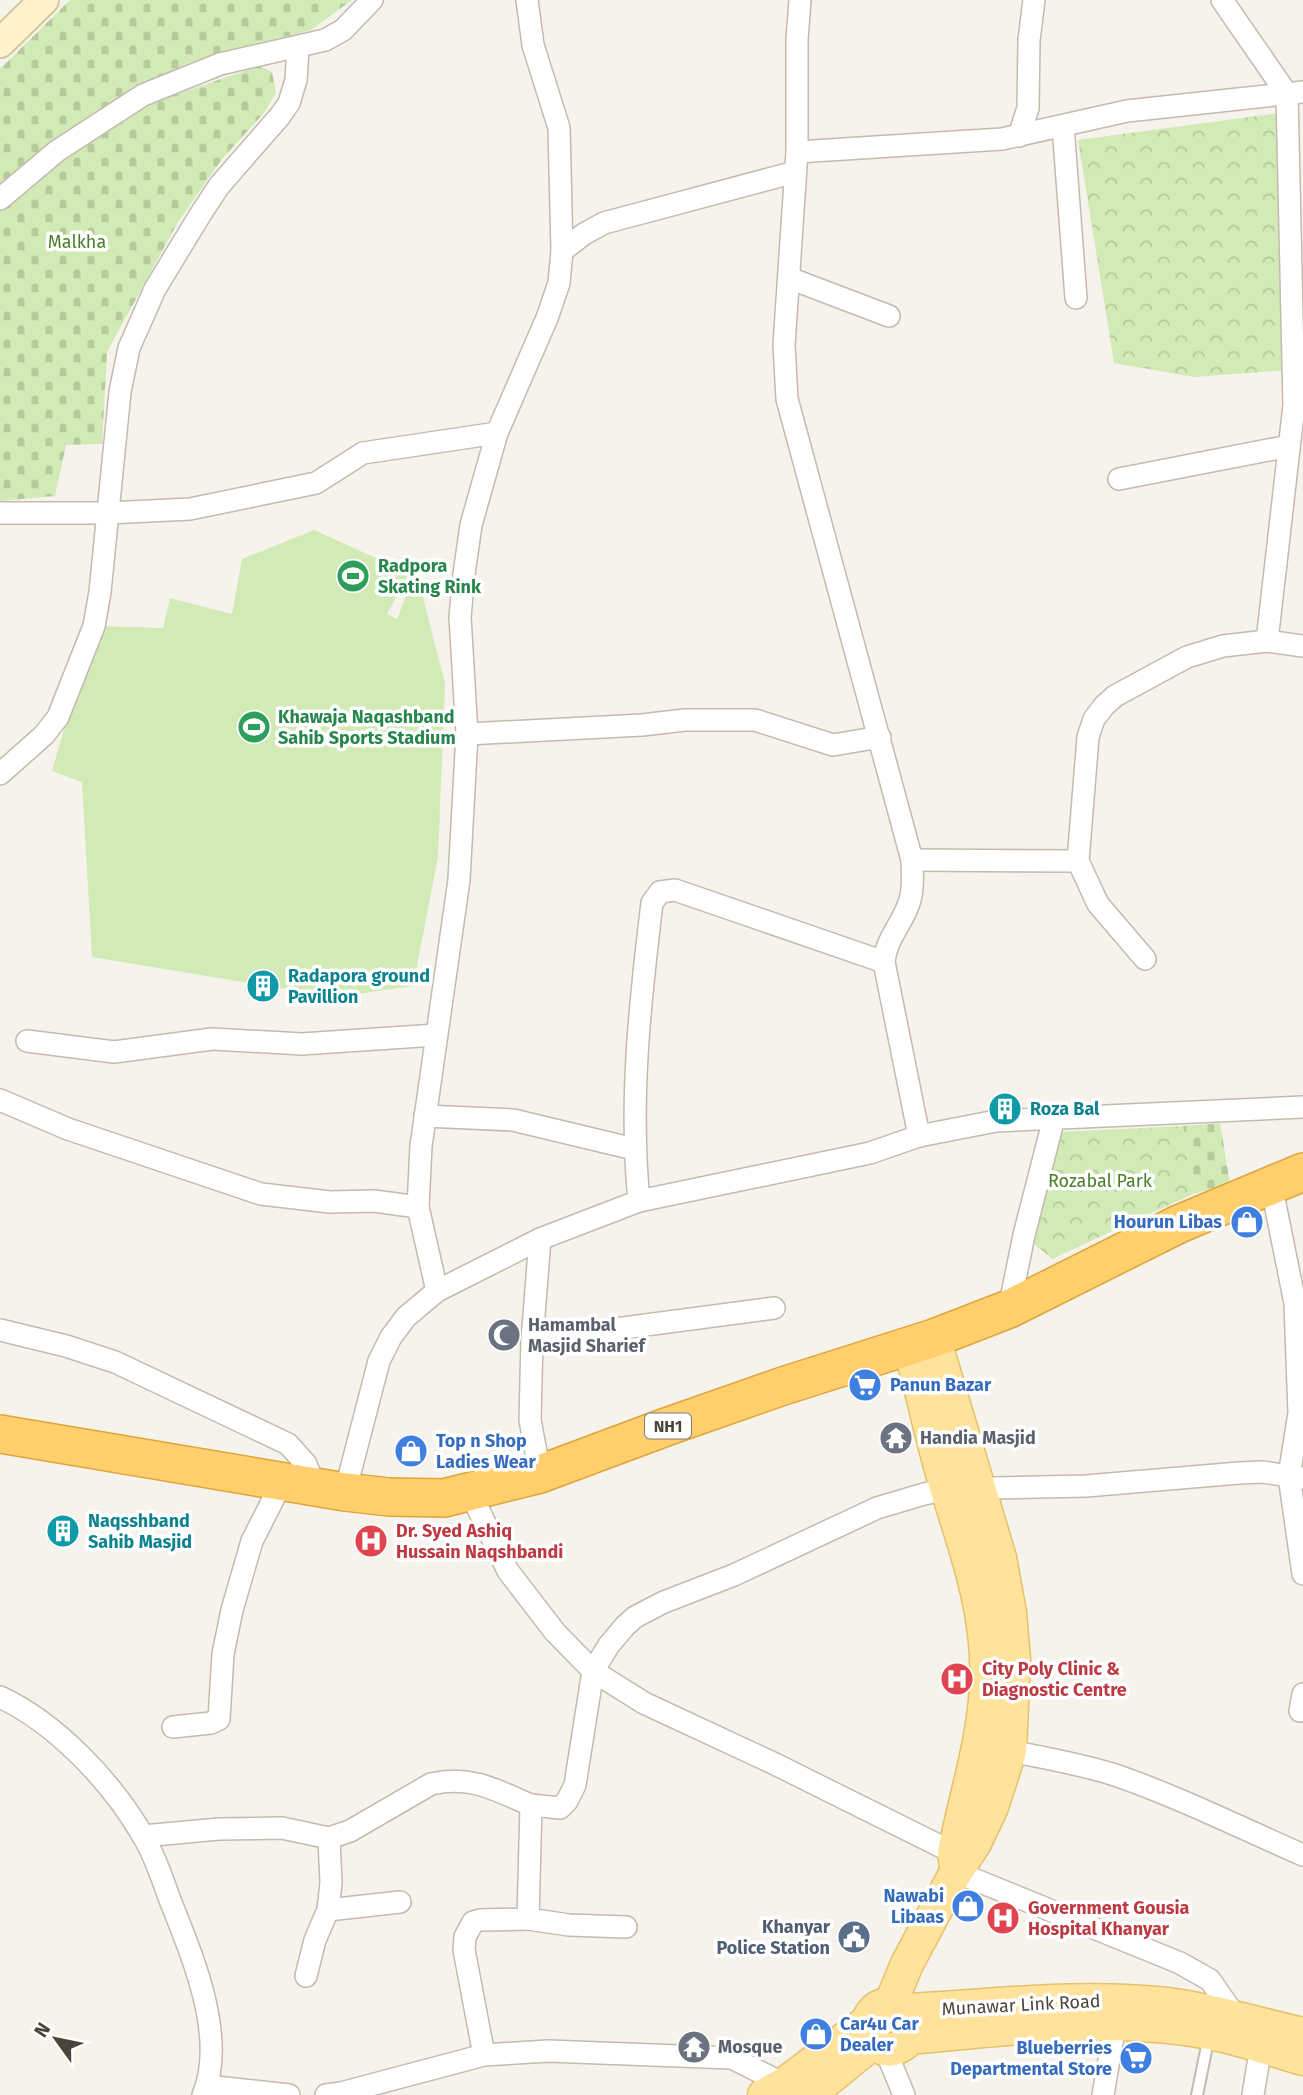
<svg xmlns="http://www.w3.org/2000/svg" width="1303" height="2095" font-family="'Fira Sans',sans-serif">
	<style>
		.green { fill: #d2eab5 }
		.cemetery { fill: url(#cemetery-stones) }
		.park { fill: url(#park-crowns) }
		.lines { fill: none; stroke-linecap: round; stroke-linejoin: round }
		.lane-casing { stroke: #c2bbae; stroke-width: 14 }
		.street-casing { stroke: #c2bbae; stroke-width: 24 }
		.secondary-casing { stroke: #d6c79b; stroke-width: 32 }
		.primary-casing { stroke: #e6c16a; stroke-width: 35 }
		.highway-casing { stroke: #e0a43c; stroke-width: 40 }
		.lane { stroke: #fff; stroke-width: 10 }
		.street { stroke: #fff; stroke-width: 21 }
		.secondary { stroke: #fff3cd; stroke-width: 28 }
		.primary { stroke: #ffe39c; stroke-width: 32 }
		.highway { stroke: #ffcf6e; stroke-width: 37 }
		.labels { text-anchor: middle; stroke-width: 7; stroke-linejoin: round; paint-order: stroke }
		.shield { fill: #fff; stroke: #817c74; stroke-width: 2 }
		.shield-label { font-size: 16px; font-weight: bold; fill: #4b4439 }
		.park-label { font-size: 18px; fill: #4a7f2a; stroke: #fff }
		.leisure-label { font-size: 18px; font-weight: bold; fill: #27864d; stroke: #fff; text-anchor: start }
		.culture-label { font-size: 18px; font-weight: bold; fill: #0d838f; stroke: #fff; text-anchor: start }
		.shop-label { font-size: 18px; font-weight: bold; fill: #366cbe; stroke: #fff; text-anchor: end }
		.worship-label { font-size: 18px; font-weight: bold; fill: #5b616d; stroke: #fff; text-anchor: start }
		.health-label { font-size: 18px; font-weight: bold; fill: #be3a42; stroke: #fff; text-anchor: start }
		.service-label { font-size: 18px; font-weight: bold; fill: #4e5e75; stroke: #fff; text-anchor: end }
		.street-label { font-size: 18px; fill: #4b4439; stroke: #fff }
	</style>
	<defs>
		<pattern id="cemetery-stones" width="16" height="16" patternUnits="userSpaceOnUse" patternTransform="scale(1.75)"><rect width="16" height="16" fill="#d2eab5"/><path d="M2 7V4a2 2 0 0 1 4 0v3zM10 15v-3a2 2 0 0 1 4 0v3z" fill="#b6ca9c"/></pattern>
		<pattern id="park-crowns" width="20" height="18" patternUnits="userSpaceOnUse" patternTransform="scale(1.75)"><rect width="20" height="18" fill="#d2eab5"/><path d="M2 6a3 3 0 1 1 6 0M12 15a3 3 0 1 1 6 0" fill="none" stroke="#b6ca9c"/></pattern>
	</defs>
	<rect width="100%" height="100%" fill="#f6f3ec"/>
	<polygon class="green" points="314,530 409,573 387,614 397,619 416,571 445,683 438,857 413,986 336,997 92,957 82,782 52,771 94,626 163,628 170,598 232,614 242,559"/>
	<g class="cemetery">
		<polygon points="70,0 352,0 311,30 188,63 66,133 0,191 0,69"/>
		<polygon points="259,66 272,72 276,93 264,113 222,159 178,222 107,352 102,444 66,445 55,496 0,501 0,207 52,162 146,105"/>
		<polygon points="1220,1123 1230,1184 1193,1194 1183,1126"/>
	</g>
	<g class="park">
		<polygon points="1286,112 1303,335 1303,369 1194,377 1114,363 1078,140"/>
		<polygon points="1183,1126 1193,1194 1052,1259 1033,1243 1058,1132"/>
	</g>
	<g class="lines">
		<defs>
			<polyline id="lane" points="1197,2095 1209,2036"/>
			<g id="street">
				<path d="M 800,0 L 797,39 L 797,152 L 784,345 L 787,399 L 912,860 C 912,873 914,887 910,900 C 904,922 886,938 884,962 L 919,1136"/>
				<polyline points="1222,0 1287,94 1294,405 1267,641 1303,646"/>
				<polyline points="1063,126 1076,298"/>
				<polyline points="1019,136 1028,108 1029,40 1034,0"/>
				<polyline points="797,152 1002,139 1127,111 1303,92"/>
				<polyline points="0,199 57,151 143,95 220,64 325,40 343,30 372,0"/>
				<polyline points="562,251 584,234 604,223 795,172"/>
				<polyline points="789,278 889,316"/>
				<polyline points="1119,479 1289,446"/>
				<polyline points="0,513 108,513 190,509 316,483 363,453 497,433"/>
				<polyline points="467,734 642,725 685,720 755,720 833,745 880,737"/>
				<polyline points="0,774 44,735 58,717 94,626 100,592 120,392 129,348 155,289 200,215 219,186 280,116 289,103 296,80 298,48"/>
				<polyline points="912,860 1078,861"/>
				<polyline points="1145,959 1098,904 1078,861 1088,737 1094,719 1104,706 1115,696 1187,657 1223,646 1267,641"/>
				<polyline points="27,1041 114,1052 212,1039 302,1044 436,1035"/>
				<polyline points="0,1100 68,1129 261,1194 330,1202 374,1201 418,1207"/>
				<polyline points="425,1116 513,1120 634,1149"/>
				<polyline points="1271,1184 1295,1303 1299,1413 1289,1476 1303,1574"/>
				<path d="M 639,1201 C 629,1101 640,1002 652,903 L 660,892 L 675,890 L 884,962"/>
				<polyline points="540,1239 532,1340 530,1420 540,1474"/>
				<polyline points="437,1291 418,1207 421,1146 459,880 467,734 460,617 464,574 471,525 497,433 547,318 559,283 562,251 559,128 533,45 527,0"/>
				<polyline points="1009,1309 1024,1235 1054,1118"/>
				<polyline points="0,1330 66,1346 115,1362 288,1444 306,1464 315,1487"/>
				<polyline points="532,1340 774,1308"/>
				<polyline points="345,1492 379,1361 391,1337 406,1317 437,1291 540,1239 639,1201 870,1153 919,1136 996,1121 1303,1107"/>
				<polyline points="470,1492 508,1571 555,1632 593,1671 644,1703 775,1764 954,1853"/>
				<path d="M 0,1697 C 56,1723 112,1782 143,1836 C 156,1857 163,1882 172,1905 C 193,1958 227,2038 203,2095"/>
				<polyline points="1300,1711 1303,1694"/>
				<polyline points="173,1727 211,1723 219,1719 223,1654 232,1610 252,1541 283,1480"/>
				<path d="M 1010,1751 C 1045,1758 1081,1764 1115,1775 C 1179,1797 1241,1828 1303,1855"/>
				<path d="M 143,1836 L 219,1829 L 282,1828 L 329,1838 L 350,1831 L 431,1784 C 472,1775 495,1790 531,1805"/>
				<polyline points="956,1872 1180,1963 1210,1980 1235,2016"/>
				<polyline points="328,1910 400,1902"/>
				<polyline points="528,1919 569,1925 626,1927"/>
				<polyline points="306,1976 315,1940 328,1910 331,1883 329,1838"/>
				<polyline points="885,2049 904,2095"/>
				<polyline points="484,2055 464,1950 465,1937 473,1922 480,1920 528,1919 531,1805 560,1808 567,1801 575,1785 593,1671 609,1645 625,1626 635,1617 664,1602 734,1575 877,1508 924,1494 947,1489 1086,1486 1239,1473 1263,1472 1303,1478"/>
				<polyline points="207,2086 289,2095"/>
				<polyline points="326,2095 341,2093 484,2055 548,2051 732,2058 784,2084"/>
				<polyline points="1103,2095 1115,2025"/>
				<polyline points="1253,2095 1261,2046"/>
			</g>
			<polyline id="secondary" points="0,43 44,0"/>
			<g id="primary">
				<path d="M 909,1346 C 923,1393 932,1443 947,1490 C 967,1553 990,1618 986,1686 C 983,1744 965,1797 954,1853 L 956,1867"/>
				<polyline points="890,2005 907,1964 956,1872 975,1843 992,1807 1010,1751 1014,1659 1010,1613 1000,1558 934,1338"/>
				<path d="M 904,2010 C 992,2006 1079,1994 1167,2004 C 1213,2010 1258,2024 1303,2034"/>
				<path d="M 909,2038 C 1008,2030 1110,2014 1210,2033 C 1241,2039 1272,2050 1303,2059"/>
				<path d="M 764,2095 L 784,2084 L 867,2022 C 885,1978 935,2029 899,2047 C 880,2056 866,2039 867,2022"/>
				<polyline points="809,2095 873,2043"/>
			</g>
			<polyline id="highway" points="0,1434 345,1492 389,1497 444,1498 540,1474 666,1427 783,1386 934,1338 1009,1309 1179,1224 1303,1172"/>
		</defs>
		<use href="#lane" class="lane-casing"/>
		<use href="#street" class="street-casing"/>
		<use href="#secondary" class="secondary-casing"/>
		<use href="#primary" class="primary-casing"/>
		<use href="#highway" class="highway-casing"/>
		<use href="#lane" class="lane"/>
		<use href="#street" class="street"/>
		<use href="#secondary" class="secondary"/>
		<use href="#primary" class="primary"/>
		<use href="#highway" class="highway"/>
	</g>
	<defs>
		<symbol id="stadium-disc" viewBox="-11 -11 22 22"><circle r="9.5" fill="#2e9e5b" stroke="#fff"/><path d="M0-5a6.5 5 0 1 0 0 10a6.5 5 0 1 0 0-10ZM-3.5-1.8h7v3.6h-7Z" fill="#fff"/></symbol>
		<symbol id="building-disc" viewBox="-11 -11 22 22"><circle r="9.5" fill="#0f9aa8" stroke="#fff"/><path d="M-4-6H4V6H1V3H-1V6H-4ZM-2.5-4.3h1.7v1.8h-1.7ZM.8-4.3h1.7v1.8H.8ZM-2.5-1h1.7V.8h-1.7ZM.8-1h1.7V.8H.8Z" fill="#fff"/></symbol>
		<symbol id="shop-disc" viewBox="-11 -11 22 22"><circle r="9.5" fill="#3f7fe0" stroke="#fff"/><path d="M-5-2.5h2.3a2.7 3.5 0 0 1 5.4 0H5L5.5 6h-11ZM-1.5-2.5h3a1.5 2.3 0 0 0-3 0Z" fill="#fff"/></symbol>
		<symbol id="mosque-disc" viewBox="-11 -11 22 22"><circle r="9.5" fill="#6b7280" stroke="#fff"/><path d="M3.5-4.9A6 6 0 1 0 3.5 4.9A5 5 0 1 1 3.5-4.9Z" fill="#fff"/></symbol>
		<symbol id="supermarket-disc" viewBox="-11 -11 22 22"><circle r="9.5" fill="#3f7fe0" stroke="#fff"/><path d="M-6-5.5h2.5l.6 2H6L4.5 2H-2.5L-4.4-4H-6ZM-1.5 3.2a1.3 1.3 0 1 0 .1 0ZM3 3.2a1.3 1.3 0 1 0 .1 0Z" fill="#fff"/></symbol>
		<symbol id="temple-disc" viewBox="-11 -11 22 22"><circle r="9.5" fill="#6b7280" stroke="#fff"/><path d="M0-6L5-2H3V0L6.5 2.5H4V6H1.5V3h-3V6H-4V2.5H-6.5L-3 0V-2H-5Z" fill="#fff"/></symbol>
		<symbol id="hospital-disc" viewBox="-11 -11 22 22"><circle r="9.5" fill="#e0444e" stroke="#fff"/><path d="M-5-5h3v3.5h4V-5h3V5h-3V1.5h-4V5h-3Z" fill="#fff"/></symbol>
		<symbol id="civic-disc" viewBox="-11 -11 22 22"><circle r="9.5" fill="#5c6f8a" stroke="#fff"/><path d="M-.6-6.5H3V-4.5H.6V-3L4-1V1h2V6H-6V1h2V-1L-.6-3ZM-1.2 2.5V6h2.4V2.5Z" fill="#fff"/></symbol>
	</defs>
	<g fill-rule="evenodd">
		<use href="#stadium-disc" x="334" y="557" width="38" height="38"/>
		<use href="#stadium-disc" x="235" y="708" width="38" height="38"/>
		<use href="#building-disc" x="244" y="967" width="38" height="38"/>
		<use href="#building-disc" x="986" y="1090" width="38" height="38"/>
		<use href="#shop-disc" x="1228" y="1203" width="38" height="38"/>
		<use href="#mosque-disc" x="485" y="1316" width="38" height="38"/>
		<use href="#supermarket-disc" x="846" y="1366" width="38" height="38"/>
		<use href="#temple-disc" x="877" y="1419" width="38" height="38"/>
		<use href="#shop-disc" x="392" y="1432" width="38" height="38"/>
		<use href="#building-disc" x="44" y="1512" width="38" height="38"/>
		<use href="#hospital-disc" x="352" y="1522" width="38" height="38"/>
		<use href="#hospital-disc" x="938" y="1660" width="38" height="38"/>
		<use href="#shop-disc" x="949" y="1887" width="38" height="38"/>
		<use href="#hospital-disc" x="984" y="1899" width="38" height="38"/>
		<use href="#civic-disc" x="835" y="1918" width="38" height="38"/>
		<use href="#shop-disc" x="797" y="2015" width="38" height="38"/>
		<use href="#temple-disc" x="675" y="2028" width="38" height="38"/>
		<use href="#supermarket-disc" x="1117" y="2039" width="38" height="38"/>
	</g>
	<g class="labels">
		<rect class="shield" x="645" y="1413.5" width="46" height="25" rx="5"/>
		<g class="shield-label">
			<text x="668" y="1432">NH1</text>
		</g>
		<g class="park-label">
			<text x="77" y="248">Malkha</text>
			<text x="1100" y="1187">Rozabal Park</text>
		</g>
		<g class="leisure-label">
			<text x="378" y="572">Radpora<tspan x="378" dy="21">Skating Rink</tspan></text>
			<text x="278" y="723">Khawaja Naqashband<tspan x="278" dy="21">Sahib Sports Stadium</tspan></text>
		</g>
		<g class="culture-label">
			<text x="288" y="982">Radapora ground<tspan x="288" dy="21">Pavillion</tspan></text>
			<text x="1030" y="1115">Roza Bal</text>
			<text x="88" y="1527">Naqsshband<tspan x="88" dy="21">Sahib Masjid</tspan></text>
		</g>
		<g class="shop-label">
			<text x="1222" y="1228">Hourun Libas</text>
			<text x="890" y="1391" text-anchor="start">Panun Bazar</text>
			<text x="436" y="1447" text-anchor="start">Top n Shop<tspan x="436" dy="21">Ladies Wear</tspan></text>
			<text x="944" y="1902">Nawabi<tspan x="944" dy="21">Libaas</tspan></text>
			<text x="840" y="2030" text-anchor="start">Car4u Car<tspan x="840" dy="21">Dealer</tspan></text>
			<text x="1112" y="2054">Blueberries<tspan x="1112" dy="21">Departmental Store</tspan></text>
		</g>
		<g class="worship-label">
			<text x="528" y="1331">Hamambal<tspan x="528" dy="21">Masjid Sharief</tspan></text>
			<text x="920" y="1444">Handia Masjid</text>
			<text x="718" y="2053">Mosque</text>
		</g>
		<g class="health-label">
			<text x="396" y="1537">Dr. Syed Ashiq<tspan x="396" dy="21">Hussain Naqshbandi</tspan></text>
			<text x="982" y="1675">City Poly Clinic &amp;<tspan x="982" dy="21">Diagnostic Centre</tspan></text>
			<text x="1028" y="1914">Government Gousia<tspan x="1028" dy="21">Hospital Khanyar</tspan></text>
		</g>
		<g class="service-label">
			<text x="830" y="1933">Khanyar<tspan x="830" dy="21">Police Station</tspan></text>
		</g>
		<g class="street-label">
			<text transform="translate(1021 2005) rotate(-3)" y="6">Munawar Link Road</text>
		</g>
	</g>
	<g transform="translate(56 2039) rotate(303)" stroke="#ffffff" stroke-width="5" paint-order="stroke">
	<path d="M0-5L12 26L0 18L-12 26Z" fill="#4b4439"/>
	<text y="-10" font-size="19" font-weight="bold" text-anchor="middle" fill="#4b4439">N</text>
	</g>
</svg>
